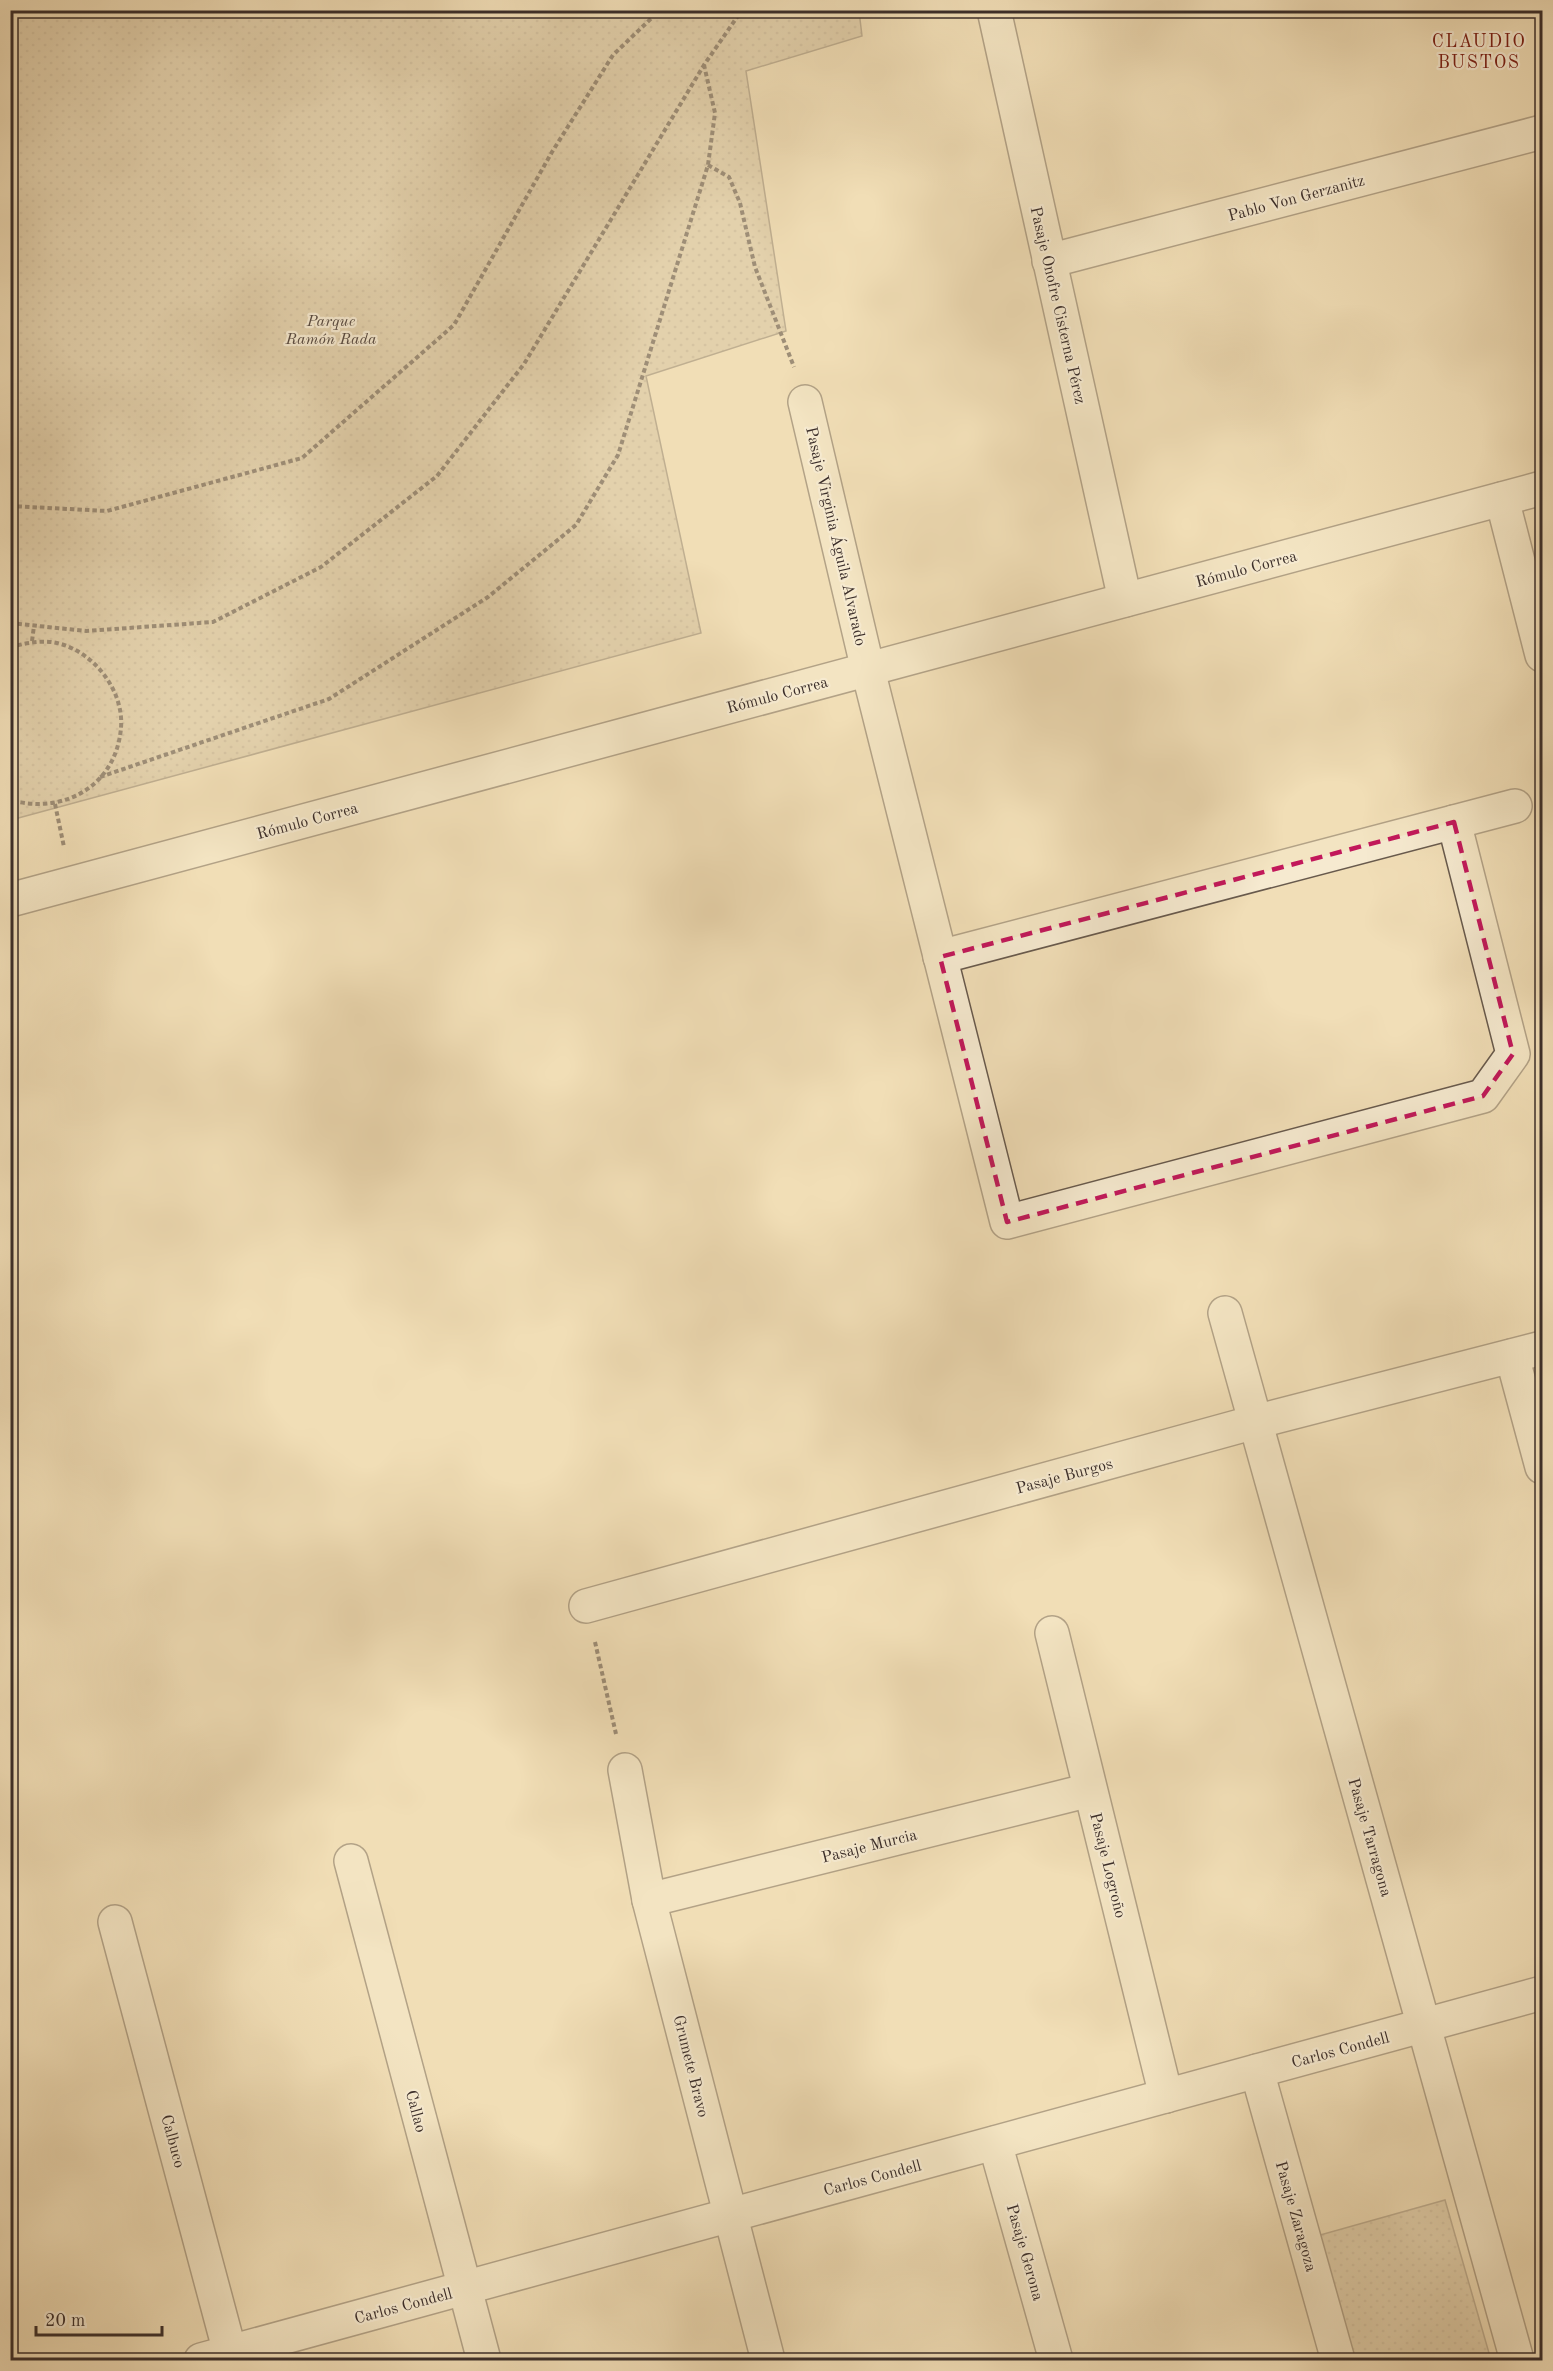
<svg xmlns="http://www.w3.org/2000/svg" width="1553" height="2371" font-family="'Old Standard TT',serif">
	<style>
		.park { fill: url(#park-dots); stroke: #867764; stroke-width: 1.5 }
		.lines { fill: none; stroke-linecap: round; stroke-linejoin: round }
		.minor-casing { stroke: #685a4d; stroke-width: 36 }
		.tertiary-casing { stroke: #685a4d; stroke-width: 36 }
		.path { stroke: #3b2e2a; stroke-width: 4; stroke-dasharray: 4.5 3; stroke-linecap: butt }
		.minor { stroke: #f6ead0; stroke-width: 33 }
		.tertiary { stroke: #f6ead0; stroke-width: 33 }
		.marked { fill: none; stroke: #c2185b; stroke-width: 4.5; stroke-dasharray: 12 8; stroke-linejoin: round }
		.labels { text-anchor: middle; stroke-width: 4.5; stroke-linejoin: round; paint-order: stroke }
		.street-label { font-size: 16px; fill: #3b2e2a; stroke: #f6ead0 }
		.park-label { font-size: 16px; font-style: italic; fill: #594b41; stroke: #f6ead0 }
		.neighbourhood-label { font-size: 18px; letter-spacing: 1.5px; fill: #7a1f14; stroke: #f6ead0 }
	</style>
	<defs>
		<pattern id="park-dots" width="8" height="8" patternUnits="userSpaceOnUse" patternTransform="scale(1.5)"><rect width="8" height="8" fill="#d2c09f"/><path d="M2 2h.1M6 6h.1" fill="none" stroke="#b5a589" stroke-width="1.8" stroke-linecap="round"/></pattern>
	</defs>
	<rect width="100%" height="100%" fill="#f1deb7"/>
	<filter id="stains"><feTurbulence type="fractalNoise" baseFrequency=".00333" numOctaves="4"/><feColorMatrix values="0 0 0 0 .2 0 0 0 0 .09 0 0 0 0 .02 0 0 0 .5 -.17"/></filter>
	<radialGradient id="worn" r=".72"><stop offset=".6" stop-color="#630" stop-opacity="0"/><stop offset="1" stop-color="#630" stop-opacity=".3"/></radialGradient>
	<g class="park">
		<polygon points="11,10 859,11 862,36 746,71 786,331 646,376 701,633 11,820"/>
		<polygon points="1445,2200 1491,2360 1349,2360 1313,2237"/>
	</g>
	<g class="lines">
		<defs>
			<g id="minor">
				<polyline points="994,10 1125,600"/>
				<polyline points="1049,261 1542,132"/>
				<polyline points="805,402 868,670 1007,1222 1483,1096 1513,1054 1454,822"/>
				<polyline points="1502,499 1542,655"/>
				<polyline points="940,957 1515,806"/>
				<polyline points="1225,1313 1517,2360"/>
				<polyline points="1512,1356 1542,1467"/>
				<polyline points="586,1606 1255,1422 1542,1348"/>
				<polyline points="1052,1633 1166,2096"/>
				<polyline points="625,1770 649,1900 768,2360"/>
				<polyline points="351,1861 484,2360"/>
				<polyline points="649,1900 1090,1790"/>
				<polyline points="115,1922 232,2360"/>
				<polyline points="1257,2071 1338,2360"/>
				<polyline points="995,2143 1056,2360"/>
			</g>
			<g id="tertiary">
				<polyline points="10,900 1542,488"/>
				<polyline points="201,2360 1542,1993"/>
			</g>
		</defs>
		<use href="#minor" class="minor-casing"/>
		<use href="#tertiary" class="tertiary-casing"/>
		<g class="path">
			<polyline points="708,165 729,177 740,203 755,267 794,367"/>
			<polyline points="10,506 107,511 302,458 454,325 552,152 613,55 660,10"/>
			<polyline points="10,623 86,631 213,622 321,567 437,476 524,364 704,65 742,10"/>
			<polyline points="32,641 34,626"/>
			<path d="M 10,647 C 27,643 44,639 61,644 C 95,654 124,691 121,728 C 116,786 64,815 10,800"/>
			<polyline points="100,777 329,699 488,597 576,525 618,455 708,165 715,113 704,65"/>
			<polyline points="55,804 64,847"/>
			<polyline points="595,1642 616,1734"/>
		</g>
		<use href="#minor" class="minor"/>
		<use href="#tertiary" class="tertiary"/>
	</g>
	<path d="M0 0H1553V2371H0ZM 1454,822 L 1513,1054 L 1483,1096 L 1007,1222 L 940,957 Z" fill="#f1deb7" fill-opacity=".55" fill-rule="evenodd"/>
	<path class="marked" d="M 1454,822 L 1513,1054 L 1483,1096 L 1007,1222 L 940,957 Z"/>
	<g class="labels">
		<g class="street-label">
			<text transform="translate(1296 197) rotate(-15)" y="6">Pablo Von Gerzanitz</text>
			<text transform="translate(1059 305) rotate(77)" y="6">Pasaje Onofre Cisterna Pérez</text>
			<text transform="translate(837 536) rotate(77)" y="6">Pasaje Virginia Águila Alvarado</text>
			<text transform="translate(1246 568) rotate(-15)" y="6">Rómulo Correa</text>
			<text transform="translate(777 694) rotate(-15)" y="6">Rómulo Correa</text>
			<text transform="translate(307 820) rotate(-15)" y="6">Rómulo Correa</text>
			<text transform="translate(1064 1475) rotate(-15)" y="6">Pasaje Burgos</text>
			<text transform="translate(1371 1837) rotate(74)" y="6">Pasaje Tarragona</text>
			<text transform="translate(869 1845) rotate(-14)" y="6">Pasaje Murcia</text>
			<text transform="translate(1109 1865) rotate(76)" y="6">Pasaje Logroño</text>
			<text transform="translate(1340 2049) rotate(-15)" y="6">Carlos Condell</text>
			<text transform="translate(692 2066) rotate(76)" y="6">Grumete Bravo</text>
			<text transform="translate(417 2111) rotate(75)" y="6">Callao</text>
			<text transform="translate(174 2141) rotate(75)" y="6">Calbuco</text>
			<text transform="translate(872 2177) rotate(-15)" y="6">Carlos Condell</text>
			<text transform="translate(1297 2216) rotate(74)" y="6">Pasaje Zaragoza</text>
			<text transform="translate(1026 2252) rotate(74)" y="6">Pasaje Gerona</text>
			<text transform="translate(403 2305) rotate(-15)" y="6">Carlos Condell</text>
		</g>
		<g class="park-label">
			<text x="331" y="326">Parque<tspan x="331" dy="18">Ramón Rada</tspan></text>
		</g>
		<g class="neighbourhood-label">
			<text x="1479" y="47">CLAUDIO<tspan x="1479" dy="21">BUSTOS</tspan></text>
		</g>
	</g>
	<rect width="1553" height="2371" fill="none" stroke="#f1deb7" stroke-width="36"/>
	<rect x="12" y="12" width="1529" height="2347" fill="none" stroke="#3b2e2a" stroke-width="3"/>
	<rect x="18" y="18" width="1517" height="2335" fill="none" stroke="#3b2e2a" stroke-width="1.5"/>
	<path d="M36 2326v9h126v-9" fill="none" stroke="#3b2e2a" stroke-width="3"/>
	<text x="45" y="2326" font-size="18" fill="#3b2e2a" stroke="#f6ead0" stroke-width="4.5" paint-order="stroke">20 m</text>
	<rect width="100%" height="100%" filter="url(#stains)"/>
	<rect width="100%" height="100%" fill="url(#worn)"/>
</svg>
